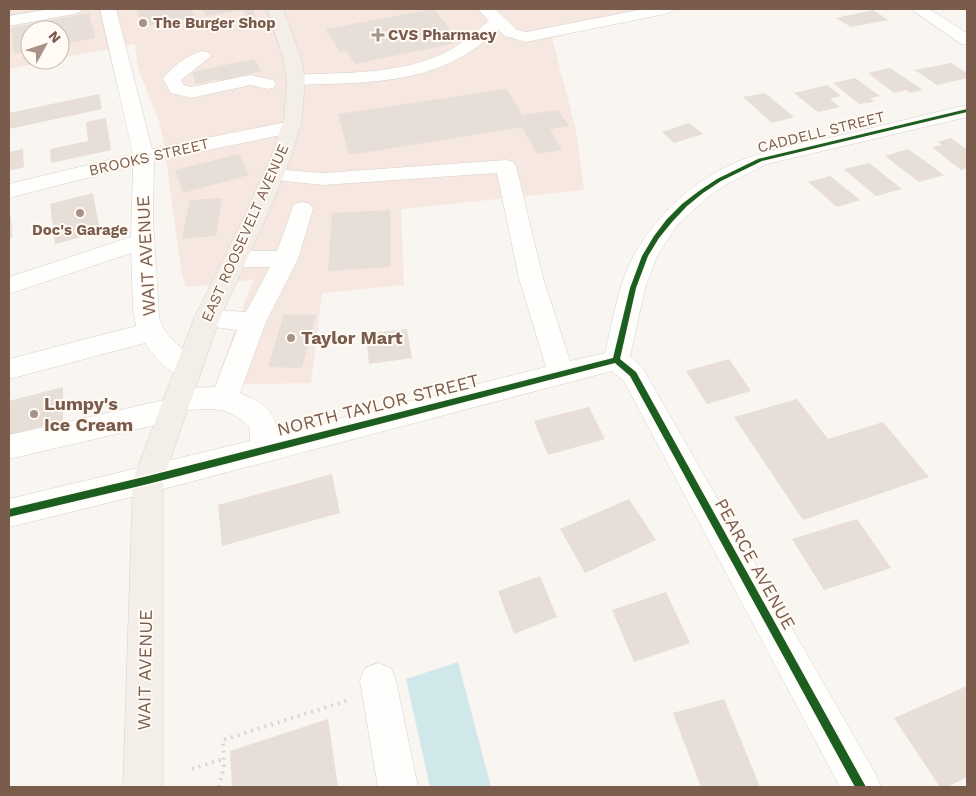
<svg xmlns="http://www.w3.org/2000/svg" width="976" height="796" font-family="'Work Sans',sans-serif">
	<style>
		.commercial { fill: #f6e8e1 }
		.water { fill: #d0e8ea }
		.building { fill: #e6ded7 }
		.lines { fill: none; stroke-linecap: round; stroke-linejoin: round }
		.minor-casing { stroke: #d7d1cb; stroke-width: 1 }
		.major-casing { stroke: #dad1cc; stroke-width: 1 }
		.path { stroke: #dcd5d0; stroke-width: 4; stroke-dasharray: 2 5; stroke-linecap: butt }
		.minor { fill: #fefefd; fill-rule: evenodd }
		.major { fill: #f3eee8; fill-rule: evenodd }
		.cycleway-casing { stroke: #fffaf3; stroke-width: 3 }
		.cycleway { fill: #1b5e20; fill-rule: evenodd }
		.poi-dot { fill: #a69286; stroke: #fffaf3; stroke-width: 2 }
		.labels { text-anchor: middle; stroke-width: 4; stroke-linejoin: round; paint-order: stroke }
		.far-poi-label { font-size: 15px; font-weight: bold; fill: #7a5c4d; stroke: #fffaf3; text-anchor: start }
		.far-street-label { font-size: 15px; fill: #7a5c4d; stroke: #fffaf3 }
		.street-label { font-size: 18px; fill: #7a5c4d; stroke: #fffaf3 }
		.poi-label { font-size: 18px; font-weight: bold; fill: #7a5c4d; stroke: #fffaf3; text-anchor: start }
	</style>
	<rect width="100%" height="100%" fill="#f9f5f0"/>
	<polygon class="commercial" points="9,9 669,9 552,38 576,130 584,190 401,209 404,285 322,293 311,383 215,385 253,280 186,287 181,270 164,144 159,121 138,68 135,44 60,58 60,30 30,30 30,60 52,60 9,69"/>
	<polygon class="water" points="458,662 491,787 430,787 406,679"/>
	<g class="building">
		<polygon points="192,9 195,17 141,27 137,10"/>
		<polygon points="202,9 240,9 240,10 206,16"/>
		<polygon points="242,9 253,9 259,28 253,29"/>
		<polygon points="434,9 457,38 451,44 355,64 347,51 340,52 326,29"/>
		<polygon points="873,10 888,20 851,27 836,18"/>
		<polygon points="89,13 95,38 60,45 60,30 30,30 30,51 14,54 11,28"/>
		<polygon points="254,59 261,71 233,78 234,80 220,83 218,79 196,84 192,72"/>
		<polygon points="951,63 967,73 967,78 937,85 915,70"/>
		<polygon points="890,68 923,90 910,93 906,90 894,93 868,73"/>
		<polygon points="855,78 880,96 870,98 874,102 859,104 833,83"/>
		<polygon points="827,85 841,96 830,99 840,107 818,112 794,93"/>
		<polygon points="507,89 522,115 558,110 569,126 550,129 562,150 537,154 522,127 349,155 338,114"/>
		<polygon points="765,93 794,117 772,123 743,97"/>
		<polygon points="99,94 102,109 9,129 9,113"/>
		<polygon points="106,118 111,150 51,163 50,149 88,141 86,122"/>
		<polygon points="689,123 703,134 674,143 662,132"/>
		<polygon points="951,138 967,150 967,168 961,170 932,147 942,145 938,142"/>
		<polygon points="23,149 24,167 9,171 9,152"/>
		<polygon points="908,149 944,175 919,182 885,156"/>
		<polygon points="239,154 249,175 183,193 175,170"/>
		<polygon points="869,163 902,189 876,196 844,169"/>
		<polygon points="830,176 860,200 837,207 808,182"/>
		<polygon points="93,193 100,232 55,244 50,204"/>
		<polygon points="222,198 216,236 182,239 190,200"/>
		<polygon points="390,210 391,267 328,271 332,213"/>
		<polygon points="11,217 12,238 9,239 9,218"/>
		<polygon points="284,314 316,315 302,368 268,367"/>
		<polygon points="407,329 412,358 369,364 366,334"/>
		<polygon points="729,359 751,391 707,404 686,371"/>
		<polygon points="63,387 63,421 9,435 9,401"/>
		<polygon points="797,399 828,439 883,422 929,477 803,520 734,417"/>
		<polygon points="589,407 605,439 548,455 534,421"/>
		<polygon points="332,474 340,513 222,546 218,505"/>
		<polygon points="629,499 656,540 585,573 560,529"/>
		<polygon points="857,519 891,568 824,590 792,539"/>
		<polygon points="540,576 557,617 514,634 498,591"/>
		<polygon points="666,592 690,643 634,662 612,610"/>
		<polygon points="967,686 967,777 947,787 940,787 894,718"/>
		<polygon points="724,699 760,787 701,787 673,713"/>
		<polygon points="328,719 338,787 232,787 230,751"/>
	</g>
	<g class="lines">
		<defs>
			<g id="minor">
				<polygon points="50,9 82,9 80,12 74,14 9,26 9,16"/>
				<path d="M 100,9 L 116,9 L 152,149 L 291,121 L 298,123 L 301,127 L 298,131 L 291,133 L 154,161 L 153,220 L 159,316 C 165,343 189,347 200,369 L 196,376 C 176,383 156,360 145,343 L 9,379 L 9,359 L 136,326 L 133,309 L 131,253 L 9,294 L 9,277 L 131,237 L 133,166 L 9,198 L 9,184 L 133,154 Z"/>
				<path d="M 478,9 L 495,9 L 517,30 L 526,32 L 644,9 L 673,9 L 671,12 L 665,14 L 526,42 L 505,36 L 498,30 C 486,39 475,50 461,57 C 412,85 350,83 296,85 L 290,84 L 287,80 L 290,76 L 296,75 C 346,72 403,75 448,51 C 463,43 476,31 489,21 Z"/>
				<polygon points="911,9 929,9 967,33 967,45 961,44"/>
				<path d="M 202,51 L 208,52 L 211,56 L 181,80 L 184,85 L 191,87 L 251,75 L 273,80 L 276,84 L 273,88 L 267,89 L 251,85 L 191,98 L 171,93 L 163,79 C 172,67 187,55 202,51 Z"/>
				<path d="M 967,105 L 967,117 L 767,164 L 727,184 L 709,196 L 677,225 L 657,256 L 645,288 L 630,357 L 642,367 L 875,773 L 881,787 L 840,787 L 624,381 L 612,371 L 148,493 L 9,527 L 9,499 L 250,441 L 249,426 C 226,406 215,409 186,410 L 182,418 L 172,421 L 9,459 L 9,435 L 164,400 L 167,391 L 177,388 L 215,387 L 237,330 L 198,325 L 194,318 L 198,311 L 207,309 L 246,312 L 270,267 L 235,267 L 227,265 L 223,259 L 227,253 L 235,251 L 277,251 L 294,204 L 302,202 L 310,204 L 313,209 L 298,259 L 266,322 L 240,393 C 262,403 274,408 278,434 L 546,367 L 519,278 L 497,173 L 323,185 L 266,179 L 263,175 L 266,171 L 273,169 L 323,173 L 506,160 L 513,162 L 516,166 L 543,278 L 570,361 L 605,353 C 613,320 618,285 634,255 C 660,209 703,172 753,156 C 781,147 810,142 838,136 C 881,126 924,115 967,105 Z"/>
				<polygon points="378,663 391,668 396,681 418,787 378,787 360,681 365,668"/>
			</g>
			<polygon id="major" points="267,9 283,9 301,58 305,80 302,119 292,155 269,211 220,318 163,480 163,787 123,787 133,480 194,318 247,211 272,155 284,119 287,80 283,58"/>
		</defs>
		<use href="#minor" class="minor-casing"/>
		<use href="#major" class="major-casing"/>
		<g class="path">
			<polyline points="192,769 223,759"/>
			<polyline points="219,787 224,767 223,740 349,700"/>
		</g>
		<use href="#minor" class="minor"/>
		<use href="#major" class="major"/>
		<defs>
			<polygon id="cycleway" points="967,109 967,112 762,161 721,181 703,193 687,206 672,222 659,238 648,256 636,288 620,359 636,372 866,787 855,787 630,376 615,363 148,484 9,517 9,509 148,476 613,358 630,288 642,256 654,236 667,219 682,204 699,191 717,179 758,159"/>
		</defs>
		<use href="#cycleway" class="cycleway-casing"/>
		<use href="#cycleway" class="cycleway"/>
	</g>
	<g class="poi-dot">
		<circle cx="143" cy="23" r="5"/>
		<path d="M375.5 27.5h5v5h5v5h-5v5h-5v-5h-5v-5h5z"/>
		<circle cx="80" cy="213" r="5"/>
		<circle cx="291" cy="338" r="5"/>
		<circle cx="34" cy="414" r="5"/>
	</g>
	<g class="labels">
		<g class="far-poi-label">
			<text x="153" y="28">The Burger Shop</text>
			<text x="388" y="40">CVS Pharmacy</text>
			<text x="80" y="235" text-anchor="middle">Doc's Garage</text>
		</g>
		<g class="far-street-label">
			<text transform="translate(821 132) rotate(-14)" y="5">CADDELL STREET</text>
			<text transform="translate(149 157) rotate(-13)" y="5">BROOKS STREET</text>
			<text transform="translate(245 233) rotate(-66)" y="5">EAST ROOSEVELT AVENUE</text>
		</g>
		<g class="street-label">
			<text transform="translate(146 256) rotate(-93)" y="6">WAIT AVENUE</text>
			<text transform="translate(378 405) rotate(-14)" y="6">NORTH TAYLOR STREET</text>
			<text transform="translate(755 564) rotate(61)" y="6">PEARCE AVENUE</text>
			<text transform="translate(145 670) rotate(-89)" y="6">WAIT AVENUE</text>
		</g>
		<g class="poi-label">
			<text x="301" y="344">Taylor Mart</text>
			<text x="44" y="410">Lumpy's<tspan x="44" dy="21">Ice Cream</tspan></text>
		</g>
	</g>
	<rect width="976" height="796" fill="none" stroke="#7a5c4d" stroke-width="20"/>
	<g transform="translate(45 45) rotate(50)"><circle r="24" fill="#fffaf3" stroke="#cabbb1"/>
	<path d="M0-4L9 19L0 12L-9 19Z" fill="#a69286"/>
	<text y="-8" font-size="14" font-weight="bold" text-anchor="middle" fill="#7a5c4d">N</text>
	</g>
</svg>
